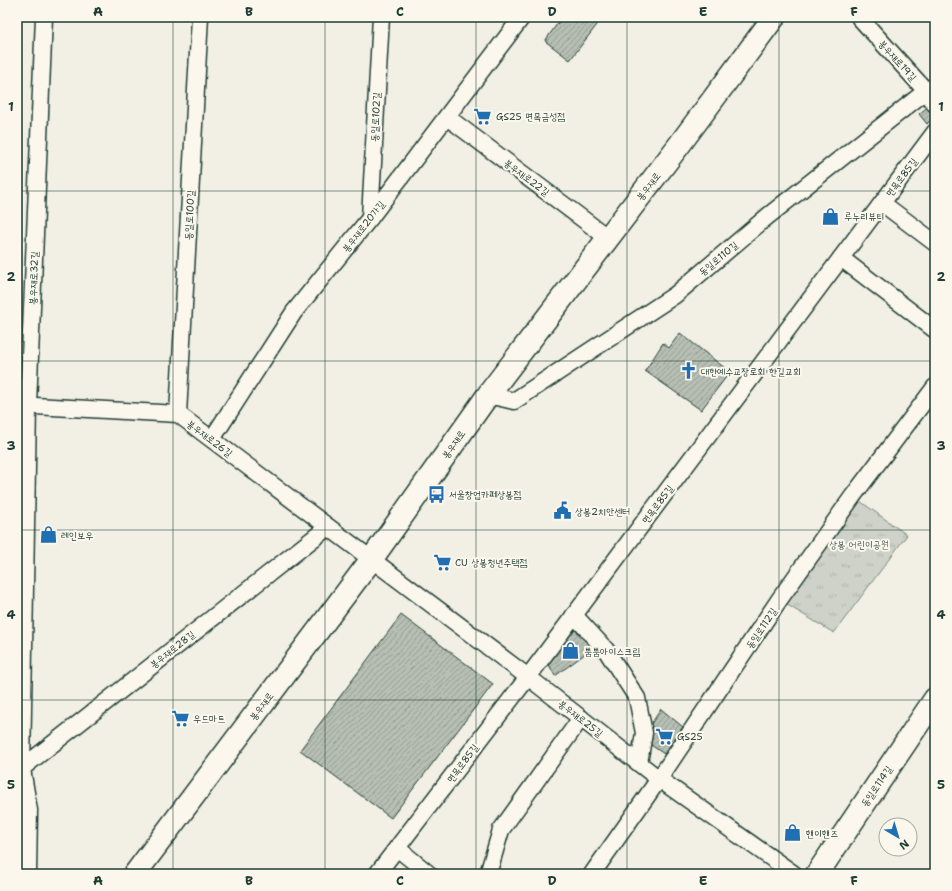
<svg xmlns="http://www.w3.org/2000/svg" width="952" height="891" font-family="'Shantell Sans','Poor Story',sans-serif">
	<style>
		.park { fill: url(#park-tufts); stroke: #77887e }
		.building { fill: url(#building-hatch); stroke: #1f3d34 }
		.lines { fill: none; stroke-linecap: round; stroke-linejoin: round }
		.street-casing { stroke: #1f3d34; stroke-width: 19 }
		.secondary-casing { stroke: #1f3d34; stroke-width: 25 }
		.street { stroke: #fbf7ec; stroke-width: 16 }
		.secondary { stroke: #fbf7ec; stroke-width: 22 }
		.grid { fill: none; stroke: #1f3d34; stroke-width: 1; stroke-opacity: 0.55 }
		.labels { text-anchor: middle; stroke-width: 4; stroke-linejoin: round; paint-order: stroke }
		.street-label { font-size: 10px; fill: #1f3d34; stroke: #fbf7ec }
		.poi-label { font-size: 10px; fill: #1f3d34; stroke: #fbf7ec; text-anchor: start }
		.park-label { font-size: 10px; fill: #425b52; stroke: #fbf7ec }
		.neatline { fill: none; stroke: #1f3d34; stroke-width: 1.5 }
		.grid-label { font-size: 13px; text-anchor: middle; font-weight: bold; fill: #1f3d34 }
	</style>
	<defs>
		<pattern id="park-tufts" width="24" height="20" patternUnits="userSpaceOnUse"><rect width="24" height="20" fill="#cfd2c8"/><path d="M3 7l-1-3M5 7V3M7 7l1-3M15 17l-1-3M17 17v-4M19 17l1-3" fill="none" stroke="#b1b5ac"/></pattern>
		<pattern id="building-hatch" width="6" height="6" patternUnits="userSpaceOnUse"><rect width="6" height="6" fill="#b7beb3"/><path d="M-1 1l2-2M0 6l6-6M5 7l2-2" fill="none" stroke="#949c92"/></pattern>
	</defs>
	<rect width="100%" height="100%" fill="#f2f0e5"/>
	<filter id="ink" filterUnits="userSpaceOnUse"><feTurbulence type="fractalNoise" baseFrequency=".025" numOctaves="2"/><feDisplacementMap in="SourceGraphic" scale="8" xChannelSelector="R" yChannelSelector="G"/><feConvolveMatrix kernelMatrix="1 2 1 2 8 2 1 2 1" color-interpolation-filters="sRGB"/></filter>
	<g filter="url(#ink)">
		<polygon class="park" points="853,496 907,535 834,633 779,600"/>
		<g class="building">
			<polygon points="562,17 603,17 570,60 545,41"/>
			<polygon points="931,104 935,110 934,117 927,124 919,114"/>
			<polygon points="680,333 730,372 701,410 645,371 663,343 669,348"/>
			<polygon points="401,615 493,684 391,818 300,750"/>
			<polygon points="579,627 593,648 555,676 546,659 552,648"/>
			<polygon points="661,709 683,727 664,754 651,745 651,724"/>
		</g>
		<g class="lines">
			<defs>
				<g id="street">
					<polyline points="859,17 926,91 935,104"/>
					<polyline points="447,117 608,238"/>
					<polyline points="882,203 935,243"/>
					<polyline points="370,218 381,17"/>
					<polyline points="841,258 935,330"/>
					<polyline points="488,395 514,401 675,295 768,216 926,91 935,86"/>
					<polyline points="17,405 178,414 528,677 659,779 794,874"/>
					<polyline points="178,414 200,17"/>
					<polyline points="212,439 294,312 370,218 522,17"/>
					<polyline points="574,615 606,650 637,698 644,733 639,763"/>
					<polyline points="17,772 328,527"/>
					<polyline points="397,848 429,874"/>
					<polyline points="28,874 29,810 22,769 28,405 44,17"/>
					<polyline points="377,874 528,677 935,132"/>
					<polyline points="488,874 501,830 581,718"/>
					<polyline points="592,874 659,779 779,600 853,496 935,387"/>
				</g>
				<g id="secondary">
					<polyline points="135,874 371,560 488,395 680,144 774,17"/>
					<polyline points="817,874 935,699"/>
				</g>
			</defs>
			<use href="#street" class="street-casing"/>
			<use href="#secondary" class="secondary-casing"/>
			<use href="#street" class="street"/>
			<use href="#secondary" class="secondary"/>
		</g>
	</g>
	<path class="grid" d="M 173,17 L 173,874M 325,17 L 325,874M 476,17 L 476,874M 627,17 L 627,874M 779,17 L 779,874M 17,191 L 935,191M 17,361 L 935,361M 17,530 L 935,530M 17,700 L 935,700"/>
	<defs>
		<symbol id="supermarket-bare" viewBox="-9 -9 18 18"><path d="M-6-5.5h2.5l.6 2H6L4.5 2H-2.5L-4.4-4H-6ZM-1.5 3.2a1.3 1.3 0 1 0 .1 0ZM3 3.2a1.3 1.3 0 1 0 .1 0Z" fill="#1f6fb2" stroke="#fbf7ec" stroke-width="2.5" paint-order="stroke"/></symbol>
		<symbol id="shop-bare" viewBox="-9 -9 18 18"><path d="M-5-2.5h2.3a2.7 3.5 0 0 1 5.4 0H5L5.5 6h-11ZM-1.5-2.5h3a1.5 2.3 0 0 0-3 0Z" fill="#1f6fb2" stroke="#fbf7ec" stroke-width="2.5" paint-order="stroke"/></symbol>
		<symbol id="church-bare" viewBox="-9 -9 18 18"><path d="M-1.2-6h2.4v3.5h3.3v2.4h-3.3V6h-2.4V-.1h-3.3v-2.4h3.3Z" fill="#1f6fb2" stroke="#fbf7ec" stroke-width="2.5" paint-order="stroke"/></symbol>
		<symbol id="bus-bare" viewBox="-9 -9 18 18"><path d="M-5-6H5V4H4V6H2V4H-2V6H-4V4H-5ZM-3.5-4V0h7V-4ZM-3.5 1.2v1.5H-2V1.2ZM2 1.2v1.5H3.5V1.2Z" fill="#1f6fb2" stroke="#fbf7ec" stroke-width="2.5" paint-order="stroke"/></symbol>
		<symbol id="civic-bare" viewBox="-9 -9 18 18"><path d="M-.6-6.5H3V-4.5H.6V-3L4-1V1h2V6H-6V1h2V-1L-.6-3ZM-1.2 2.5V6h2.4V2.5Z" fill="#1f6fb2" stroke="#fbf7ec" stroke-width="2.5" paint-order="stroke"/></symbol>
	</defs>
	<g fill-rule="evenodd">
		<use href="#supermarket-bare" x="470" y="104" width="25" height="25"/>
		<use href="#shop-bare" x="818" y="204" width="25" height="25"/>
		<use href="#church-bare" x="676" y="358" width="25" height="25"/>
		<use href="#bus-bare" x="424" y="482" width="25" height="25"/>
		<use href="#civic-bare" x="550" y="498" width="25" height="25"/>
		<use href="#shop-bare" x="36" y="522" width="25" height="25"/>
		<use href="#supermarket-bare" x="430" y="550" width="25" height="25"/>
		<use href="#shop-bare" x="558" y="638" width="25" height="25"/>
		<use href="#supermarket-bare" x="168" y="706" width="25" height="25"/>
		<use href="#supermarket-bare" x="652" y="724" width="25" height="25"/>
		<use href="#shop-bare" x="780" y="820" width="25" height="25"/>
	</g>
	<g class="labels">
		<g class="street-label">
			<text transform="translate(898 60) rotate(48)" y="4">봉우재로19길</text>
			<text transform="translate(375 117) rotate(-87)" y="4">동일로102길</text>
			<text transform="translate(527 177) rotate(37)" y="4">봉우재로22길</text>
			<text transform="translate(901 177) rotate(-53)" y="4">면목로85길</text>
			<text transform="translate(648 186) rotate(-52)" y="4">봉우재로</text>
			<text transform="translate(189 215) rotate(-87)" y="4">동일로100길</text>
			<text transform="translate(363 226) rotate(-52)" y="4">봉우재로20가길</text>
			<text transform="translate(718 258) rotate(-40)" y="4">동일로110길</text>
			<text transform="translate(33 278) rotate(-88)" y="4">봉우재로32길</text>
			<text transform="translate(210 438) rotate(37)" y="4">봉우재로26길</text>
			<text transform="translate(453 444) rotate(-55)" y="4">봉우재로</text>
			<text transform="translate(657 504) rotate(-53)" y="4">면목로85길</text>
			<text transform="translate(761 628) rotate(-56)" y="4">동일로112길</text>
			<text transform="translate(172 649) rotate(-38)" y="4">봉우재로28길</text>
			<text transform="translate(261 706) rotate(-53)" y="4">봉우재로</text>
			<text transform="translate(581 718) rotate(38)" y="4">봉우재로25길</text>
			<text transform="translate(462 763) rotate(-53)" y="4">면목로85길</text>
			<text transform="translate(876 786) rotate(-56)" y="4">동일로114길</text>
		</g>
		<g class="poi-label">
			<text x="496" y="120">GS25 면목금성점</text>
			<text x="844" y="220">루누리뷰티</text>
			<text x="701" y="375">대한예수교장로회 한길교회</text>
			<text x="449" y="498">서울창업카페상봉점</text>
			<text x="575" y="515">상봉2치안센터</text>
			<text x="61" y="539">레인보우</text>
			<text x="455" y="566">CU 상봉청년주택점</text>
			<text x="584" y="655">뿜뿜아이스크림</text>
			<text x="193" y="722">우드마트</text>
			<text x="677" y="740">GS25</text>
			<text x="806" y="837">핸이핸즈</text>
		</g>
		<g class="park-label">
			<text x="859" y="548">상봉 어린이공원</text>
		</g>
	</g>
	<rect width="952" height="891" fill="none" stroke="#fbf7ec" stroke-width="44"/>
	<g transform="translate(898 837) rotate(142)"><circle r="19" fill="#fbf7ec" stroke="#a3ada2"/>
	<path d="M0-3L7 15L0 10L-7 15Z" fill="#1f6fb2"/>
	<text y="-6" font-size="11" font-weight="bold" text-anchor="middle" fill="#1f3d34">N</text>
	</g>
	<rect x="22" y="22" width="908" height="847" class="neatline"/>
	<g class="grid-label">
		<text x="98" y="16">A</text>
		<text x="249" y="16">B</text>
		<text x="400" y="16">C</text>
		<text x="552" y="16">D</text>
		<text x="703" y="16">E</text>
		<text x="854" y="16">F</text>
		<text x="11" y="111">1</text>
		<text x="941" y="111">1</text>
		<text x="11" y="281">2</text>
		<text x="941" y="281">2</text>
		<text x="11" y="450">3</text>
		<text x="941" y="450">3</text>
		<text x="11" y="619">4</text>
		<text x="941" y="619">4</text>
		<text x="11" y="789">5</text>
		<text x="941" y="789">5</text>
		<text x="98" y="885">A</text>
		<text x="249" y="885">B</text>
		<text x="400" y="885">C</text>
		<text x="552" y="885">D</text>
		<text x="703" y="885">E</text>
		<text x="854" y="885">F</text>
	</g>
</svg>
